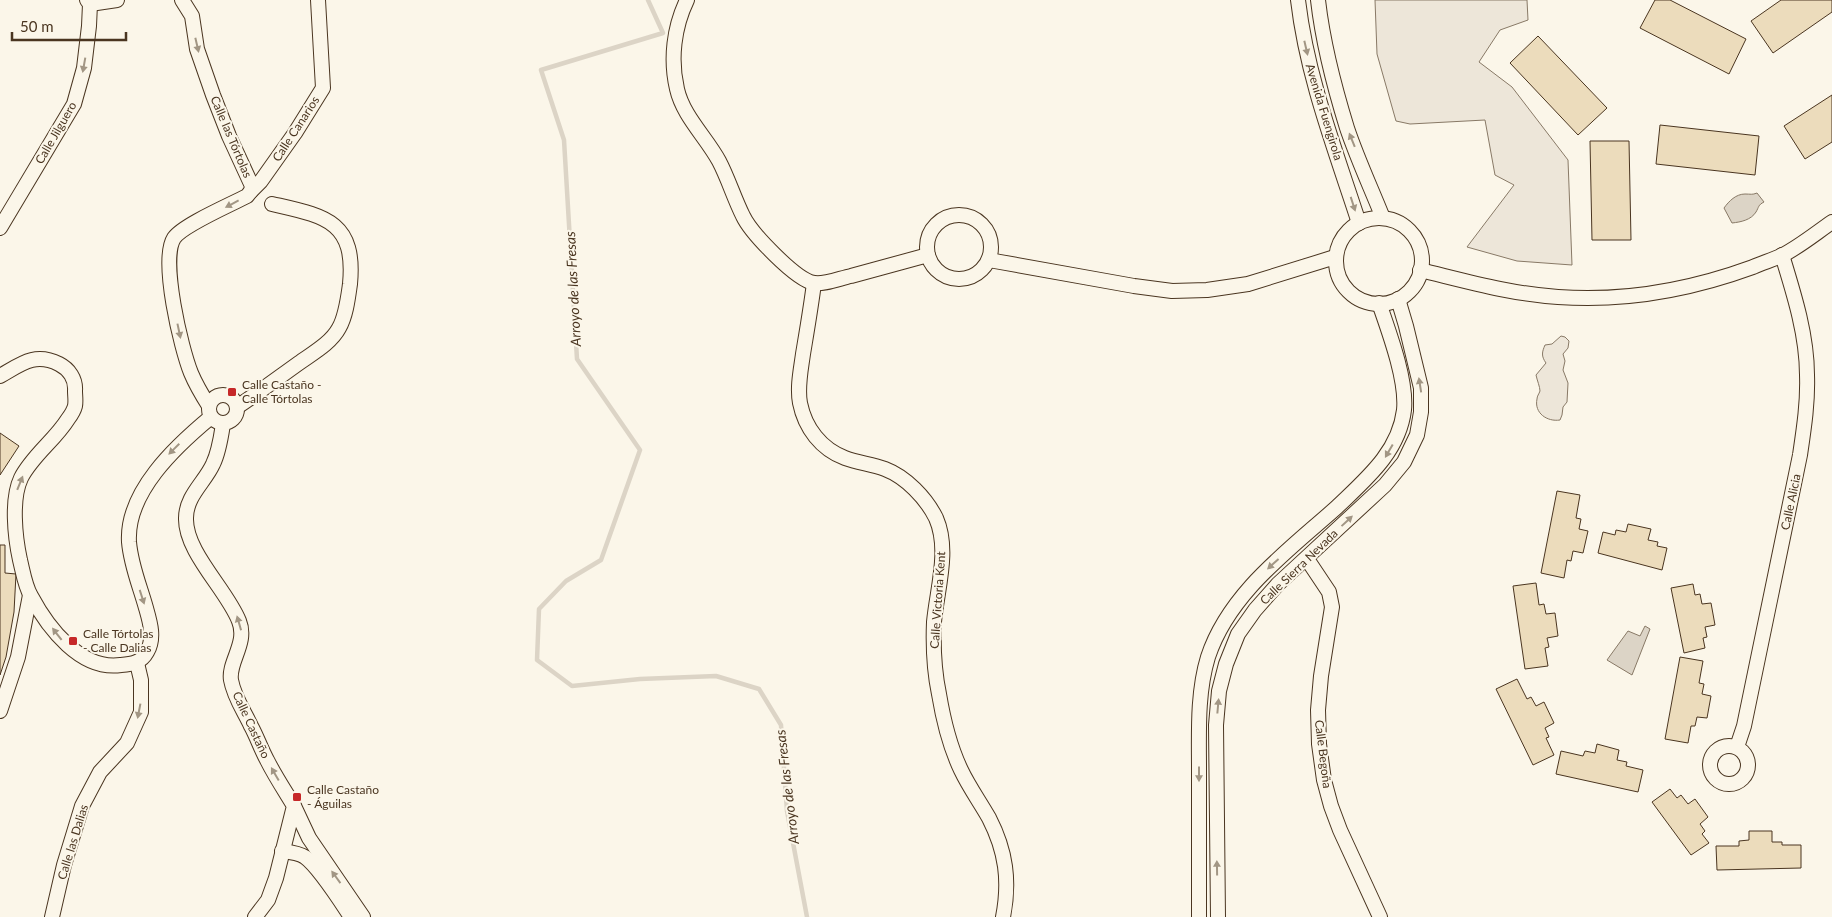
<svg xmlns="http://www.w3.org/2000/svg" width="1832" height="917" font-family="Lato,sans-serif">
	<style>
		.green { fill: #ede6d9; stroke: #887966 }
		.water { fill: #dcd4c6; stroke: #887966 }
		.lines { fill: none; stroke-linecap: round; stroke-linejoin: round }
		.stream { stroke: #dcd4c6; stroke-width: 4.5 }
		.building { fill: #ecdcbc; stroke: #4a3520 }
		.street-casing { stroke: #4a3520; stroke-width: 16 }
		.street { stroke: #fbf6e9; stroke-width: 14 }
		.oneway { fill: #a29684 }
		.poi-dot { fill: #c62828; stroke: #fbf6e9; stroke-width: 2 }
		.labels { text-anchor: middle; stroke-width: 4; stroke-linejoin: round; paint-order: stroke }
		.street-label { font-size: 12px; fill: #4a3520; stroke: #fbf6e9 }
		.poi-label { font-size: 12px; fill: #4a3520; stroke: #fbf6e9; text-anchor: start }
		.water-label { font-size: 14px; font-style: italic; fill: #4a3520; stroke: #fbf6e9 }
	</style>
	<rect width="100%" height="100%" fill="#fbf6e9"/>
	<g class="green">
		<polygon points="1375,0 1527,0 1528,20 1500,30 1479,62 1512,87 1568,160 1572,265 1517,261 1467,247 1514,185 1495,175 1485,120 1410,124 1396,121 1377,54"/>
		<path d="M 1561,336 L 1565,337 L 1569,341 L 1568,348 L 1563,354 L 1565,361 L 1563,370 L 1568,383 L 1567,402 L 1563,407 L 1562,415 L 1560,420 C 1547,422 1534,413 1537,399 C 1537,396 1539,394 1540,391 C 1540,387 1537,380 1536,375 L 1546,363 C 1541,356 1542,352 1545,345 L 1552,344 Z"/>
	</g>
	<g class="water">
		<path d="M 1757,193 L 1764,202 C 1758,205 1759,207 1756,212 C 1751,220 1741,222 1732,223 L 1724,208 C 1729,201 1736,194 1745,194 C 1751,194 1752,195 1757,193 Z"/>
		<polygon points="1645,626 1650,629 1632,675 1607,660 1628,631 1640,636"/>
	</g>
	<g class="lines">
		<polyline class="stream" points="648,0 663,33 541,70 564,140 577,359 640,450 601,560 566,581 539,609 537,660 572,686 640,679 716,676 759,689 781,725 787,811 807,917"/>
	</g>
	<g class="building">
		<polygon points="1655,0 1670,0 1746,39 1729,74 1640,28"/>
		<polygon points="1781,0 1832,0 1832,12 1773,53 1751,21"/>
		<polygon points="1538,36 1607,108 1578,135 1510,63"/>
		<polygon points="1832,95 1832,142 1805,159 1784,126"/>
		<polygon points="1660,125 1759,136 1755,175 1656,164"/>
		<polygon points="1590,141 1629,141 1631,240 1592,240"/>
		<polygon points="0,433 19,446 0,475"/>
		<polygon points="1557,491 1580,495 1576,518 1581,519 1579,529 1588,531 1583,553 1573,551 1571,561 1567,560 1564,578 1541,573"/>
		<polygon points="1628,524 1651,529 1648,540 1658,542 1657,546 1667,548 1662,570 1598,553 1603,532 1615,535 1616,530 1626,532"/>
		<polygon points="0,545 5,545 5,573 16,574 14,612 6,657 0,675"/>
		<polygon points="1536,583 1539,605 1544,604 1546,614 1555,613 1558,636 1547,638 1549,647 1545,648 1548,666 1525,669 1513,586"/>
		<polygon points="1693,584 1695,595 1700,594 1702,604 1711,603 1715,625 1705,627 1707,637 1703,638 1705,648 1684,653 1671,588"/>
		<polygon points="1680,657 1703,661 1699,683 1704,684 1702,694 1711,696 1707,718 1697,717 1695,726 1691,726 1688,743 1665,739"/>
		<polygon points="1517,679 1527,699 1531,697 1536,706 1544,702 1554,723 1545,728 1549,737 1546,738 1554,755 1533,765 1496,689"/>
		<polygon points="1597,744 1619,750 1617,760 1627,762 1626,766 1643,770 1638,792 1556,774 1561,751 1583,756 1585,751 1595,753"/>
		<polygon points="1670,789 1677,798 1681,795 1688,804 1695,799 1708,817 1700,824 1705,831 1702,834 1709,843 1691,855 1652,802"/>
		<polygon points="1749,831 1772,831 1772,842 1782,842 1782,845 1801,845 1801,868 1717,870 1716,846 1739,846 1739,841 1749,840"/>
	</g>
	<g class="lines">
		<defs>
			<g id="street">
				<path d="M 182,0 L 192,16 L 197,49 L 213,95 L 229,136 L 252,186 L 251,191 L 247,196 C 230,205 183,225 174,238 C 160,260 181,348 191,373 C 196,385 202,395 209,406"/>
				<path d="M 687,0 C 674,27 670,59 677,89 C 683,116 706,137 719,161 C 728,178 734,198 743,216 C 751,233 796,280 814,283 C 823,285 841,278 851,276 C 877,269 902,262 928,255"/>
				<path d="M 1298,0 C 1307,77 1335,149 1359,223"/>
				<path d="M 1318,0 C 1323,44 1334,86 1347,128 C 1357,158 1371,188 1383,218"/>
				<polyline points="90,4 117,0"/>
				<polyline points="251,191 261,181 295,133 323,88 318,0"/>
				<circle cx="959" cy="247" r="32"/>
				<circle cx="1379" cy="261" r="43"/>
				<polyline points="0,228 74,104 84,68 89,26 90,4 87,0"/>
				<polyline points="989,260 1134,286 1172,291 1207,290 1248,284 1335,257"/>
				<path d="M 1420,270 C 1466,281 1511,294 1558,297 C 1626,302 1690,290 1753,267 C 1762,263 1772,260 1781,256 C 1799,247 1816,233 1832,222"/>
				<path d="M 814,283 C 811,307 807,330 803,354 C 801,369 797,387 800,403 C 805,428 821,449 845,458 C 858,463 872,464 885,469 C 906,477 926,498 936,518 C 950,550 937,589 934,622 C 933,646 934,670 939,694 C 943,718 950,747 961,770 C 969,787 980,802 989,818 C 1006,851 1010,881 1003,917"/>
				<path d="M 0,376 C 21,364 35,352 59,364 C 69,369 76,379 75,391 C 75,396 76,401 75,406 C 74,410 71,415 68,419 C 55,440 32,456 21,478 C 11,499 15,537 20,560 C 23,572 25,586 31,596 C 48,628 81,671 121,665 C 132,664 141,663 147,652 C 155,638 150,622 146,608 C 140,586 131,566 129,542 C 126,492 176,446 211,417"/>
				<circle cx="223" cy="409" r="14"/>
				<path d="M 237,407 C 258,393 278,378 299,363 C 313,353 331,343 339,328 C 346,316 348,298 350,284 C 356,220 324,216 272,204"/>
				<path d="M 223,424 C 221,437 219,452 213,464 C 205,482 186,496 186,518 C 185,552 227,590 239,621 C 248,643 228,662 231,680 C 234,697 244,711 251,726 C 257,737 261,749 267,760 C 275,776 285,791 294,806 L 276,878 L 268,900 L 255,917"/>
				<polyline points="1307,559 1329,592 1332,607 1321,676 1318,710 1319,744 1324,780 1331,806 1340,830 1380,917"/>
				<polyline points="0,711 18,657 30,595"/>
				<circle cx="1729" cy="765" r="19"/>
				<path d="M 1737,747 L 1744,726 L 1800,455 C 1804,428 1808,402 1807,375 C 1807,335 1794,294 1782,255"/>
				<polyline points="294,806 309,838 363,917"/>
				<path d="M 282,851 C 290,852 299,853 305,857 C 319,867 341,902 351,917"/>
				<polyline points="52,917 64,865 82,806 100,772 127,743 141,712 141,680 137,663"/>
				<path d="M 1199,917 C 1199,868 1199,819 1199,770 C 1199,733 1197,693 1208,657 C 1229,593 1289,550 1337,507 C 1366,479 1399,452 1404,410 C 1407,380 1389,332 1379,303"/>
				<polyline points="1218,917 1216,725 1219,691 1226,664 1238,634 1255,610 1278,584 1385,485 1404,462 1417,435 1421,412 1421,388 1406,326 1398,299"/>
			</g>
		</defs>
		<use href="#street" class="street-casing"/>
		<use href="#street" class="street"/>
	</g>
	<defs><path id="oneway-solid" d="M-6-.8H1V-3.2L6.5 0L1 3.2V.8H-6Z" transform="scale(1.25)"/></defs>
	<g class="oneway">
		<use href="#oneway-solid" transform="translate(197 45) rotate(77)"/>
		<use href="#oneway-solid" transform="translate(1306 48) rotate(77)"/>
		<use href="#oneway-solid" transform="translate(84 65) rotate(100)"/>
		<use href="#oneway-solid" transform="translate(1352 140) rotate(-112)"/>
		<use href="#oneway-solid" transform="translate(232 204) rotate(152)"/>
		<use href="#oneway-solid" transform="translate(1353 204) rotate(72)"/>
		<use href="#oneway-solid" transform="translate(179 331) rotate(78)"/>
		<use href="#oneway-solid" transform="translate(1420 385) rotate(-99)"/>
		<use href="#oneway-solid" transform="translate(174 449) rotate(135)"/>
		<use href="#oneway-solid" transform="translate(1389 451) rotate(120)"/>
		<use href="#oneway-solid" transform="translate(20 483) rotate(-68)"/>
		<use href="#oneway-solid" transform="translate(1347 521) rotate(-43)"/>
		<use href="#oneway-solid" transform="translate(1273 564) rotate(138)"/>
		<use href="#oneway-solid" transform="translate(142 597) rotate(72)"/>
		<use href="#oneway-solid" transform="translate(239 623) rotate(-106)"/>
		<use href="#oneway-solid" transform="translate(57 634) rotate(-128)"/>
		<use href="#oneway-solid" transform="translate(1218 706) rotate(-85)"/>
		<use href="#oneway-solid" transform="translate(139 711) rotate(101)"/>
		<use href="#oneway-solid" transform="translate(275 774) rotate(-120)"/>
		<use href="#oneway-solid" transform="translate(1199 774) rotate(90)"/>
		<use href="#oneway-solid" transform="translate(1217 868) rotate(-91)"/>
		<use href="#oneway-solid" transform="translate(336 877) rotate(-126)"/>
	</g>
	<g class="poi-dot">
		<rect x="227" y="387" width="10" height="10" rx="2.5"/>
		<rect x="68" y="636" width="10" height="10" rx="2.5"/>
		<rect x="292" y="792" width="10" height="10" rx="2.5"/>
	</g>
	<g class="labels">
		<g class="street-label">
			<text transform="translate(1324 112) rotate(73)" y="4">Avenida Fuengirola</text>
			<text transform="translate(296 129) rotate(-57)" y="4">Calle Canarios</text>
			<text transform="translate(56 133) rotate(-60)" y="4">Calle Jilguero</text>
			<text transform="translate(231 137) rotate(67)" y="4">Calle las Tórtolas</text>
			<text transform="translate(1791 502) rotate(-78)" y="4">Calle Alicia</text>
			<text transform="translate(1299 567) rotate(-44)" y="4">Calle Sierra Nevada</text>
			<text transform="translate(938 600) rotate(-86)" y="4">Calle Victoria Kent</text>
			<text transform="translate(251 725) rotate(65)" y="4">Calle Castaño</text>
			<text transform="translate(1323 754) rotate(83)" y="4">Calle Begoña</text>
			<text transform="translate(73 842) rotate(-73)" y="4">Calle las Dalias</text>
		</g>
		<g class="poi-label">
			<text x="242" y="389">Calle Castaño -<tspan x="242" dy="14">Calle Tórtolas</tspan></text>
			<text x="83" y="638">Calle Tórtolas<tspan x="83" dy="14">- Calle Dalias</tspan></text>
			<text x="307" y="794">Calle Castaño<tspan x="307" dy="14">- Águilas</tspan></text>
		</g>
		<g class="water-label">
			<text transform="translate(573 289) rotate(-93)" y="5">Arroyo de las Fresas</text>
			<text transform="translate(787 787) rotate(-97)" y="5">Arroyo de las Fresas</text>
		</g>
	</g>
	<path d="M12 32v8h114v-8" fill="none" stroke="#4a3520" stroke-width="2.5"/>
	<text x="20" y="32" font-size="15" fill="#4a3520" stroke="#fbf6e9" stroke-width="4" paint-order="stroke">50 m</text>
</svg>
